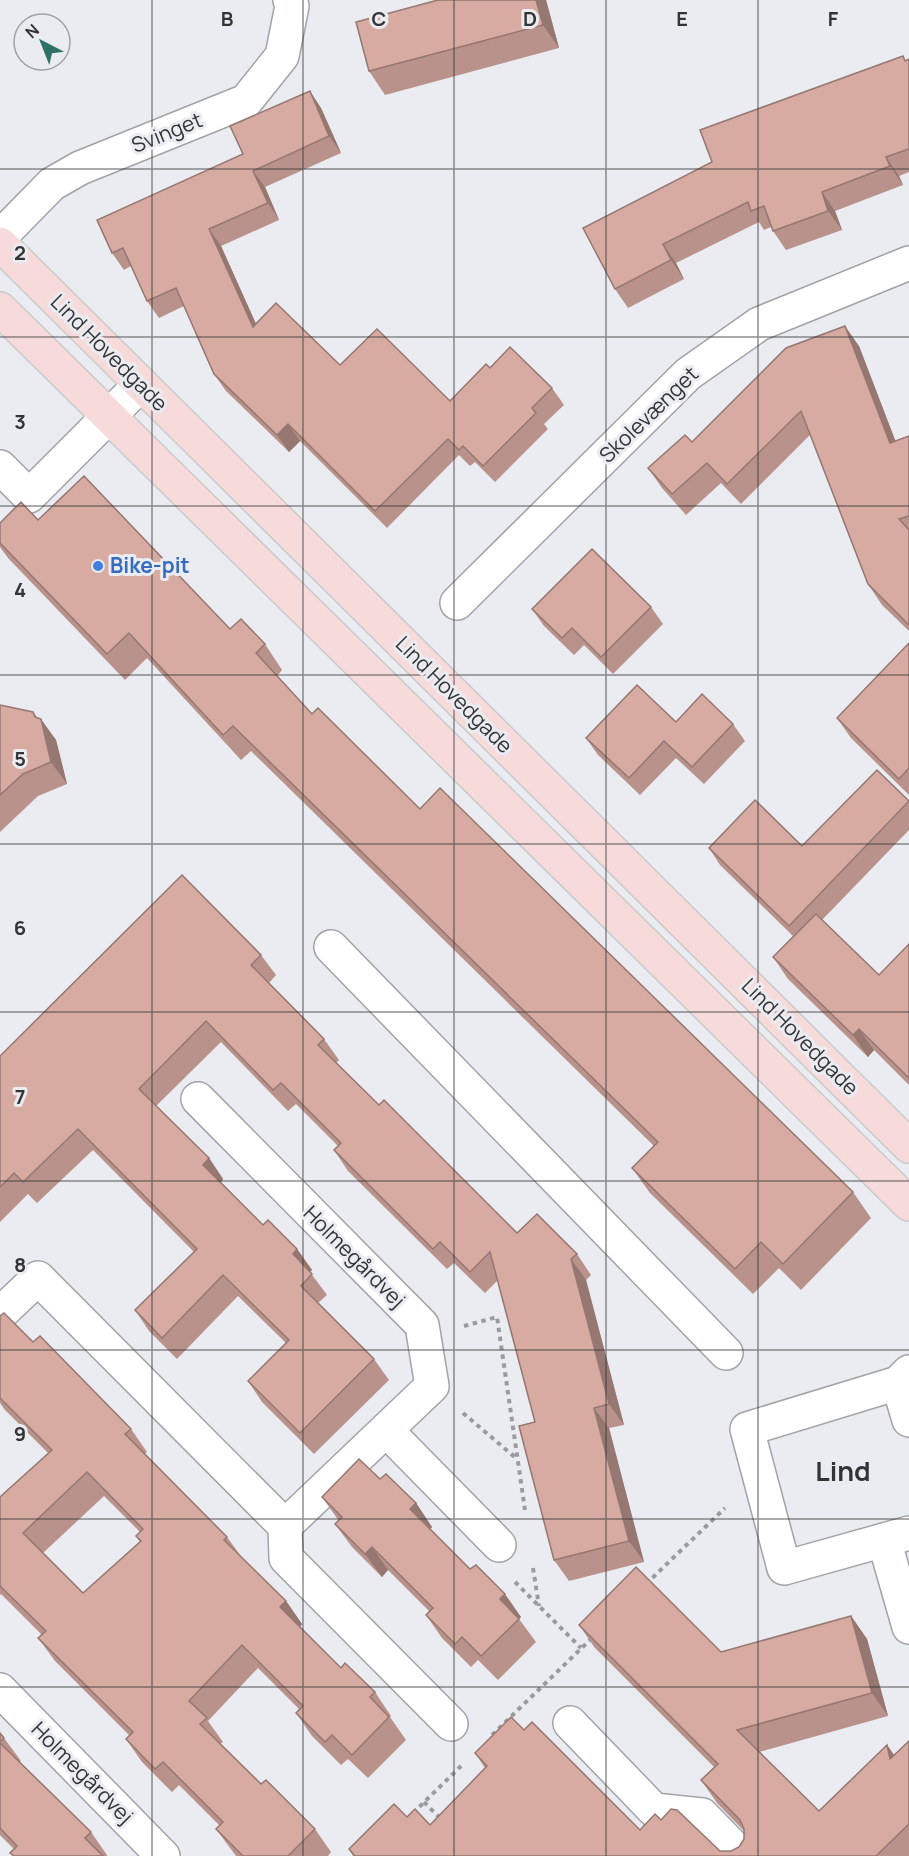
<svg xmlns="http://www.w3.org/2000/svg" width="909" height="1856" font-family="Manrope,sans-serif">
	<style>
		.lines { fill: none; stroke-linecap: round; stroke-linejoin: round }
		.minor-casing { stroke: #a1a3a7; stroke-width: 36 }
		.major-casing { stroke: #cacaca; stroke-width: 36 }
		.path { stroke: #9a9b9f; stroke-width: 4; stroke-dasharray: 4.5 4.5; stroke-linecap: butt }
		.minor { stroke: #fff; stroke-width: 33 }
		.major { stroke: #f7dbda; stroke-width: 33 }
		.wall { fill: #b9928b; fill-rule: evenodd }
		.shaded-wall { fill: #967771 }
		.building { fill: #d7aaa2; stroke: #967771; stroke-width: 1.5; fill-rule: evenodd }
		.grid { fill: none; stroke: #333435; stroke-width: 1.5; stroke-opacity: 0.55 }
		.shop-dot { fill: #3f7fe0; stroke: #eaecf1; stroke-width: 2 }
		.labels { text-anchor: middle; stroke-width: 6; stroke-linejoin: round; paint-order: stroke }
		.street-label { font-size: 21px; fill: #333435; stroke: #eaecf1 }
		.shop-label { font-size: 21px; font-weight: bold; fill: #366cbe; stroke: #eaecf1; text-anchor: start }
		.district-label { font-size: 27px; font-weight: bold; fill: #333435; stroke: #eaecf1 }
		.grid-label { font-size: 20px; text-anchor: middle; font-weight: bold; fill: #333435; stroke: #eaecf1; stroke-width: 6; stroke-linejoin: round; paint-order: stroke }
	</style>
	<rect width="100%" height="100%" fill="#eaecf1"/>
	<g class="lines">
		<defs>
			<g id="minor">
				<polyline points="0,237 52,184 80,168 246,101 282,56 292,6 290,0"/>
				<polyline points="0,467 29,496 141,384"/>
				<polyline points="457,603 688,374 759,324 909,263"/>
				<polyline points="331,947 726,1353"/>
				<polyline points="198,1099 422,1325 432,1386 285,1526"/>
				<polyline points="0,1314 38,1278 285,1526 286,1558 451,1724"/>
				<polyline points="909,1372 898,1383 747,1429 784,1568 909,1533"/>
				<polyline points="898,1383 909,1420"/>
				<polyline points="386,1430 499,1545"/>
				<polyline points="884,1540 909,1627"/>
				<polyline points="0,1690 163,1856"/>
				<polyline points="570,1723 654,1810 702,1815 742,1856"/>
			</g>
			<g id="major">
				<polyline points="0,244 909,1146"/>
				<polyline points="0,309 909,1204"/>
			</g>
		</defs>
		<use href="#minor" class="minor-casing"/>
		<use href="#major" class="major-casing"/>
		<g class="path">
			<polyline points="464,1326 497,1317 525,1510"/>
			<polyline points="463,1413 517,1459"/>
			<polyline points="533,1568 539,1606"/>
			<polyline points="515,1582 581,1648"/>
			<polyline points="646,1584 725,1508"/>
			<polyline points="492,1735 592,1638"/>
			<polyline points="424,1802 440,1818"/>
			<polyline points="413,1813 461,1766"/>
		</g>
		<use href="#minor" class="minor"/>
		<use href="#major" class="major"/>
	</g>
	<g class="wall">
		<polygon points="546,0 559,48 385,95 369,71"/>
		<polygon points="909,59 909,172 899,176 903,185 835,211 842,230 786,250 773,231 771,227 764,230 759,222 676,263 684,279 628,308 615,289 712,162"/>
		<polygon points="321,108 341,153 265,187 279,220 221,246 256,324 340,365 450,401 490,368 552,388 564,405 544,424 548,429 495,482 475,462 470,466 459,455 387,528 300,441 289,452 226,391 214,374 184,306 159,318 147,301 131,266 124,270 112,253 243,154"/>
		<polygon points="859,346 895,441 909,436 909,631 882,605 868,584 810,435 741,504 721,483 686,515 662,488 648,468 692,442"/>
		<polygon points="38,520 230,629 265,644 282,670 277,676 312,714 420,809 853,1192 871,1218 801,1290 779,1268 753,1294 650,1193 632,1168 654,1146 251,751 241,760 147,658 125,680 8,558 0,547 0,523"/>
		<polygon points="651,607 663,624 613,674 584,645 574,655 544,626 532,609"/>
		<polygon points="909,643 909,795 851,738 837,718"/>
		<polygon points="0,705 38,718 56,740 67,784 38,796 0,832"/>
		<polygon points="676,722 733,724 745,741 704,784 676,758 640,795 598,755 586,738"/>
		<polygon points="909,801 909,830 822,920 879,975 909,944 909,1085 874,1050 868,1057 788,979 773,957 793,936 720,865 709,848 802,846"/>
		<polygon points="261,955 276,975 269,983 324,1039 339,1060 336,1063 379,1105 517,1233 577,1254 591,1275 586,1280 624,1425 609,1428 644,1562 569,1581 554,1560 535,1422 498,1280 485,1293 454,1263 447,1269 348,1171 334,1150 338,1146 296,1104 288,1111 221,1042 156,1106 209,1158 223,1179 221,1182 263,1225 297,1249 312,1270 310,1272 327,1295 318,1303 374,1359 389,1380 314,1454 262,1402 248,1381 286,1343 238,1296 177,1359 149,1331 135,1310 194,1252 93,1150 37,1203 28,1194 0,1222 0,1056"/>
		<path d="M 33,1342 L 131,1429 L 147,1452 L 145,1454 L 227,1537 L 243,1559 L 286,1601 L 302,1624 L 300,1627 L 341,1668 L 375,1692 L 391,1716 L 390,1717 L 406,1740 L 368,1778 L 348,1759 L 341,1765 L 312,1736 L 296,1713 L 299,1709 L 258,1668 L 208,1721 L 223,1742 L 220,1744 L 261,1784 L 315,1829 L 331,1852 L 328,1856 L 236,1856 L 216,1829 L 220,1826 L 179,1785 L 172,1792 L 142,1762 L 126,1739 L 129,1735 L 55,1661 L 38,1638 L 42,1635 L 1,1594 L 0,1595 L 0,1497 L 48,1453 L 5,1410 L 0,1403 L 0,1398 ZM 104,1496 L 140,1532 L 136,1536 L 140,1542 L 83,1593 L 43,1553 Z"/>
		<polygon points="380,1479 416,1503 432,1527 430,1529 470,1569 521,1617 519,1619 536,1642 498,1680 478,1660 471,1667 442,1638 426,1615 429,1611 388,1570 382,1577 352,1547 335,1524 339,1521 322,1497"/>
		<polygon points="851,1616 867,1639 888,1716 759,1752 819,1811 887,1745 894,1755 909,1741 909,1856 353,1856 349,1849 407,1817 430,1825 485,1768 475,1753 524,1730 640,1830 661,1820 720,1851 731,1851 739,1847 744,1839 744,1831 717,1803 701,1780 714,1767 595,1648 579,1625 721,1652"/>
		<polygon points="0,1733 4,1738 21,1761 19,1762 91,1832 107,1855 107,1856 13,1856 10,1853 14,1849 0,1835"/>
	</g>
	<g class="shaded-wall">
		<polygon points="536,0 546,0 559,48 543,25"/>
		<polygon points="310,91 321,108 341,153 329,136"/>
		<polygon points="886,157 899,176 903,185 890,166"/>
		<polygon points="253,171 265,187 279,220 268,203"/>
		<polygon points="822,192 835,211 842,230 828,211"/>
		<polygon points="209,229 221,246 265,344 253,327"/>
		<polygon points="663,244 676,263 684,279 671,260"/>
		<polygon points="845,326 859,346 904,463 890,443"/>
		<polygon points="288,424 300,441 289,452 277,435"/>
		<polygon points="33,712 42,724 41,719 56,740 67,784 51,762"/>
		<polygon points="859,1029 874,1050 868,1057 853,1035"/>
		<polygon points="209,1158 223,1179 218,1186 203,1165"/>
		<polygon points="297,1249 312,1270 307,1275 293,1254"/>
		<polygon points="571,1259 586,1280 624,1425 609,1404"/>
		<polygon points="594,1408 609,1428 644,1562 629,1541"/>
		<polygon points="416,1503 432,1527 427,1533 410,1509"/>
		<polygon points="372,1547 388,1570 382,1577 365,1554"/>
		<polygon points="505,1594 521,1617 516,1622 500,1599"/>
		<polygon points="286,1601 302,1624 297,1631 280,1607"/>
		<polygon points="851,1616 867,1639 888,1716 872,1693"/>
		<polygon points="887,1745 903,1768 890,1759"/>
	</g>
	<g class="building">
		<polygon points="438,0 536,0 543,25 369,71 356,22"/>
		<polygon points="903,56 905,61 909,59 909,149 886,157 890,166 822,192 828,211 773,231 764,206 751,211 748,202 663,244 671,260 615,289 583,228 712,162 700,130"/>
		<polygon points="310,91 329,136 253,171 268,203 209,229 253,327 276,303 340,365 377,329 450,401 486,364 490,368 510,347 552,388 532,408 536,413 483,466 463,446 459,450 448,439 375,511 288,424 277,435 214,374 176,288 147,301 123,248 112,253 97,220 243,154 230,126"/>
		<polygon points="845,326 890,443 909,436 909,516 899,519 909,530 909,625 868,584 801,411 727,484 707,463 672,494 648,468 685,435 692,442 786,348"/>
		<polygon points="84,476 230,629 241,619 265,644 256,653 312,714 318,708 420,809 440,788 853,1192 783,1264 761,1242 735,1269 632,1168 658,1142 233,726 223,735 129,633 107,654 0,543 0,523 21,502 38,520"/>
		<polygon points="592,549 651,607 601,657 572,628 562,638 532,609"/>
		<polygon points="909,643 909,768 899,779 837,718"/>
		<polygon points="637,685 676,722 702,694 733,724 692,767 664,741 629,778 586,738"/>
		<polygon points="0,705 33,712 35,717 41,719 51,762 23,774 0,795"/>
		<polygon points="877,770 909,801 789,926 709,848 755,800 802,846"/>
		<polygon points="182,875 261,955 251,965 324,1039 318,1045 379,1105 384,1100 517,1233 537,1214 577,1254 571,1259 609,1404 594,1408 629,1541 554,1560 519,1426 535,1422 490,1252 470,1272 440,1242 433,1249 334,1150 341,1143 281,1083 273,1090 206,1021 139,1089 209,1158 203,1165 263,1225 268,1220 297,1249 293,1254 312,1274 301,1286 374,1359 300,1433 248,1381 289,1340 223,1275 162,1338 135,1310 197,1249 78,1129 23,1182 14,1173 0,1187 0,1056"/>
		<polygon points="816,914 879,975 909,944 909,1078 859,1029 853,1035 773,957"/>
		<path d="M 4,1313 L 33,1342 L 40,1336 L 131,1429 L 125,1434 L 227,1537 L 224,1540 L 286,1601 L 280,1607 L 341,1668 L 345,1663 L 375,1692 L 370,1697 L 389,1717 L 352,1755 L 332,1735 L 325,1742 L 296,1713 L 303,1706 L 242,1645 L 189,1701 L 207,1718 L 200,1724 L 261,1784 L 266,1780 L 315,1829 L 288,1856 L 243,1856 L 216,1829 L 223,1822 L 163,1762 L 155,1769 L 126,1739 L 133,1732 L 38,1638 L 46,1631 L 0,1586 L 0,1497 L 52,1450 L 0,1398 L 0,1316 ZM 87,1472 L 143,1529 L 136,1536 L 141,1541 L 83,1593 L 23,1533 Z"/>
		<polygon points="359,1459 380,1479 386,1474 416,1503 410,1509 470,1569 476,1565 505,1594 500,1599 519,1619 481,1656 462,1637 455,1644 426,1615 433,1608 372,1547 365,1554 335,1524 342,1517 322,1497"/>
		<polygon points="636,1567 721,1652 851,1616 872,1693 737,1730 819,1811 887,1745 890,1759 909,1741 909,1824 876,1856 355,1856 349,1849 394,1804 407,1817 415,1809 430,1825 487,1766 475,1753 511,1717 524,1730 532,1722 640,1830 655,1814 661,1820 671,1809 677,1810 720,1851 731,1851 739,1847 744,1839 744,1829 740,1820 701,1780 718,1764 579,1625"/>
		<polygon points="0,1733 4,1738 0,1742"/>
		<polygon points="0,1743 91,1832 85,1838 103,1856 14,1856 10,1853 17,1846 0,1828"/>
	</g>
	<path class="grid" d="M 152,0 L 152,1856M 303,0 L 303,1856M 454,0 L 454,1856M 606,0 L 606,1856M 758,0 L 758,1856M 0,169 L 909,169M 0,337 L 909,337M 0,506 L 909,506M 0,675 L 909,675M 0,844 L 909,844M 0,1012 L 909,1012M 0,1181 L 909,1181M 0,1350 L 909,1350M 0,1519 L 909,1519M 0,1687 L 909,1687"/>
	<circle class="shop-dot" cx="98" cy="566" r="6"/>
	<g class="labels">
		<g class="street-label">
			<text transform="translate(167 133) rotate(-22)" y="7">Svinget</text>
			<text transform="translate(109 353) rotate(45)" y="7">Lind Hovedgade</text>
			<text transform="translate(649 415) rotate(-44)" y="7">Skolevænget</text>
			<text transform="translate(454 695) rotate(45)" y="7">Lind Hovedgade</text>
			<text transform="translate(800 1037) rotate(45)" y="7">Lind Hovedgade</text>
			<text transform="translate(354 1257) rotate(45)" y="7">Holmegårdvej</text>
			<text transform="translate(82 1773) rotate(45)" y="7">Holmegårdvej</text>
		</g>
		<g class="shop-label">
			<text x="110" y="573">Bike-pit</text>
		</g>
		<g class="district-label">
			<text x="843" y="1481">Lind</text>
		</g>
	</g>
	<g class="grid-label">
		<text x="227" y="26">B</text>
		<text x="379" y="26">C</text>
		<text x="530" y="26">D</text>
		<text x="682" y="26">E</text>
		<text x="833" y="26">F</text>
		<text x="20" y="260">2</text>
		<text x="20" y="429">3</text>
		<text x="20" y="597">4</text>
		<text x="20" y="766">5</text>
		<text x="20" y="935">6</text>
		<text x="20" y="1104">7</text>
		<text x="20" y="1272">8</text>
		<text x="20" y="1441">9</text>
	</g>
	<g transform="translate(42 42) rotate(318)"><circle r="28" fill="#eaecf1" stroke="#a1a2a6" stroke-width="1.5"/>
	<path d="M0-4.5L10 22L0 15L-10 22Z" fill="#2f7263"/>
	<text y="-9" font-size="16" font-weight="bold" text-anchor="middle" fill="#333435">N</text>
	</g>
</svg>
